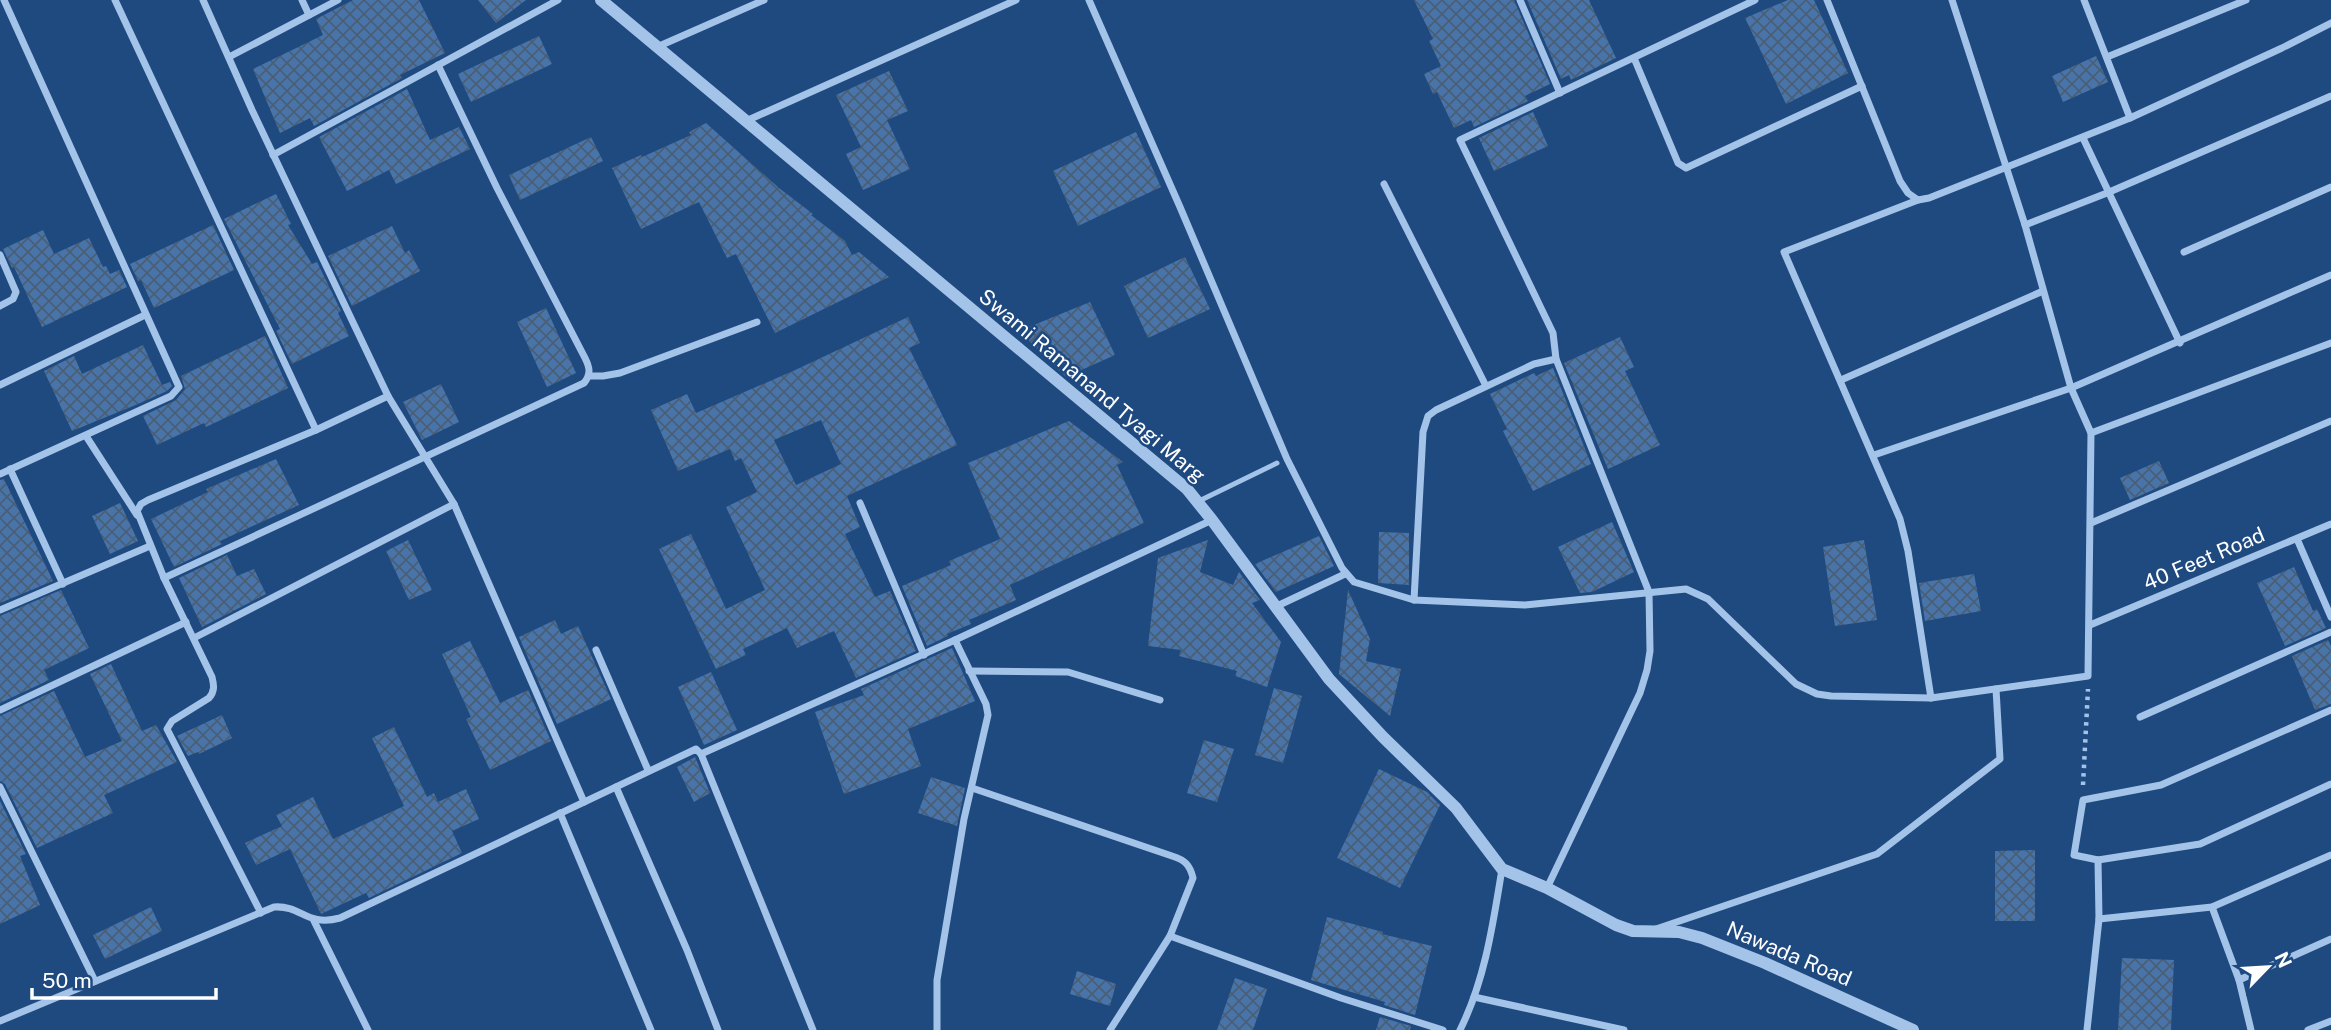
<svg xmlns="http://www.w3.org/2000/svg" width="2331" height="1030" font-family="'Public Sans',sans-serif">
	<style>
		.building { fill: url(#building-cross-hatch); fill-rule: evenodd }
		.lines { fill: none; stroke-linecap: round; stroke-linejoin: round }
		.path { stroke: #a4c3e8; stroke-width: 4.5; stroke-dasharray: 3.5 5; stroke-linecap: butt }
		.service { stroke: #a4c3e8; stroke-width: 5 }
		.minor { stroke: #a4c3e8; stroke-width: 7 }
		.tertiary { stroke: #a4c3e8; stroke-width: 12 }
		.labels { text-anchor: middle; stroke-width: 5; stroke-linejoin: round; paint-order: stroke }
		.street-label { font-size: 21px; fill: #fff; stroke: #1f4a80 }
	</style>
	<defs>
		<pattern id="building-cross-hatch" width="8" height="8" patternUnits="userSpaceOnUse" patternTransform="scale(1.75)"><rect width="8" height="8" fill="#4874a9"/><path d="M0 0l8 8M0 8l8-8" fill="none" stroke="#4a5e76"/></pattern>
	</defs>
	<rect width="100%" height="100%" fill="#1f4a80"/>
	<g class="building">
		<polygon points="353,0 419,0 445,53 400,75 402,78 314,126 310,118 280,133 253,69 323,35 316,19"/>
		<polygon points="478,0 526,0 496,23"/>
		<polygon points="1414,0 1514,0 1550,84 1525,96 1528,101 1474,127 1471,120 1454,128 1437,92 1433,94 1424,74 1441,66 1429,41 1433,39"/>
		<polygon points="1527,0 1589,0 1616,58 1571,80 1569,75 1561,79"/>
		<polygon points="1788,0 1814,0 1848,73 1786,104 1745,18"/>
		<polygon points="539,36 552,64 471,102 458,74"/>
		<polygon points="2096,56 2108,82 2063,102 2052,76"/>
		<polygon points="889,71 908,111 887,120 910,169 863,190 846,154 861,147 836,95"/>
		<polygon points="407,89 430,140 459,127 470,149 396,184 389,170 347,191 319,137"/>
		<polygon points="1533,112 1548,146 1494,171 1479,138"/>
		<polygon points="706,123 779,188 813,214 811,215 845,241 852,255 859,252 889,277 775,333 736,254 727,258 699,202 641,229 612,168 641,155 642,157 691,135 689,132"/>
		<polygon points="1136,132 1161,187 1078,226 1053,171"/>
		<polygon points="591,137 603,161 520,200 509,175"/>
		<polygon points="276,194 291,224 288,225 312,264 317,262 341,311 338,313 349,336 292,364 276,331 280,329 224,219"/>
		<polygon points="213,225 234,270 154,308 141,280 138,281 130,264"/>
		<polygon points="392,226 405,253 409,250 420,271 352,306 328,256"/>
		<polygon points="43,230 54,254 89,238 103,267 106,266 110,274 119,270 127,287 42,327 14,267 12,268 3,249"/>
		<polygon points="1185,257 1210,309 1148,338 1124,286"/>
		<polygon points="1090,302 1115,355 1066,377 1019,331"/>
		<polygon points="546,308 576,373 547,387 517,322"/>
		<path d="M 908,317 L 920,343 L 909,348 L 957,445 L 847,496 L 860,527 L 845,534 L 875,597 L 890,591 L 916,651 L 856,678 L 834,631 L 797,648 L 787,628 L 743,649 L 746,655 L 716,669 L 659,549 L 691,534 L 726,609 L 765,590 L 726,507 L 757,492 L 741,458 L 735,461 L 730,449 L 678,471 L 651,410 L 687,394 L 696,413 L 793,371 ZM 821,420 L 841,464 L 796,485 L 774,440 Z"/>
		<polygon points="265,336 288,388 206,427 204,423 157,445 143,416 176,400 185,389 181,376"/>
		<polygon points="1620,337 1634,367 1625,371 1660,445 1608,469 1564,363"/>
		<polygon points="143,345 162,385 170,382 172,386 167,391 138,404 72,431 44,371 74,356 82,374"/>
		<polygon points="1553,368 1591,464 1533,491 1503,431 1507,429 1490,394 1534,373 1536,376"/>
		<polygon points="441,384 459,422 422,440 403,402"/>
		<polygon points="1069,421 1123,462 1117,465 1144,523 1010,585 1016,600 969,620 971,624 947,634 948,636 927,646 902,586 951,565 949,561 1000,539 968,463"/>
		<polygon points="276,459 299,505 220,541 222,544 174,567 151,519 208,492 206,489"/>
		<polygon points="2159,461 2169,483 2130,500 2120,478"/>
		<polygon points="4,479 53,581 0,603 0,480"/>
		<polygon points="120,503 138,541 110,554 92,516"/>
		<polygon points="1612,522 1634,572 1592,592 1580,593 1558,547"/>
		<polygon points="1379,532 1409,533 1409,585 1378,583"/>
		<polygon points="1319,536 1334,566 1276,592 1255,564"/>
		<polygon points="408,540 432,590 409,600 386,551"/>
		<polygon points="1208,540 1200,572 1233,585 1239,572 1260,600 1252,603 1281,642 1267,687 1235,676 1237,671 1179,656 1181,650 1148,646 1158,558"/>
		<polygon points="1864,540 1877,620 1835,626 1823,547"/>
		<polygon points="227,555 237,576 254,569 266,594 202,627 179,578"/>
		<polygon points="2294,567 2313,611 2317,609 2326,628 2285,646 2257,583"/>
		<polygon points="1974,574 1981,611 1925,621 1919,583"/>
		<polygon points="61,590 89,648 44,670 49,680 0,703 0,616"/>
		<polygon points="1348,590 1370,639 1366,661 1401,669 1390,716 1339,674"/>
		<polygon points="555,620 561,634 578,626 611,699 557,724 519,637"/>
		<polygon points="2328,640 2331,646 2331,704 2315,710 2292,656"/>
		<polygon points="470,641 500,703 528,690 551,741 490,770 466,719 471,717 442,654"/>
		<polygon points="952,648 975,701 908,729 921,766 844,794 815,712 864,695 861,689"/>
		<polygon points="111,664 142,731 156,725 177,762 104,795 113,813 37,848 5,784 0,781 0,716 54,691 85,757 122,741 90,674"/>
		<polygon points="711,672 737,730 704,745 678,687"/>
		<polygon points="1274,688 1302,696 1283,763 1255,755"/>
		<polygon points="222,715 232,738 199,754 198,752 188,756 177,736"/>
		<polygon points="394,727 427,797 434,793 438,802 466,789 479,819 452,831 462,853 369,898 366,893 321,914 290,849 256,865 245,843 282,826 276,815 313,797 333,839 404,806 372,738"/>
		<polygon points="1204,740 1234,749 1217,802 1187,793"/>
		<polygon points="695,757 710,793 694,802 677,767"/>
		<polygon points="1379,769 1427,792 1440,805 1400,888 1337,858"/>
		<polygon points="931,777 965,788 957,826 918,813"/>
		<polygon points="0,801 26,854 20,856 40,905 0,924"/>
		<polygon points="2035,850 2035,921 1995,921 1995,851"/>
		<polygon points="151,907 162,931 105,959 93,935"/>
		<polygon points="1327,917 1383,932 1382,934 1432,946 1415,1015 1384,1005 1385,1002 1311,980"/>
		<polygon points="2122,958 2174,960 2171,1030 2118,1030"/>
		<polygon points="1077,971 1116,984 1110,1006 1070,994"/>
		<polygon points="1235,978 1267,989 1253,1030 1217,1030"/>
		<polygon points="1380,1017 1411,1026 1410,1030 1376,1030"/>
	</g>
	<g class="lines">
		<polyline class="path" points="2083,785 2088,689"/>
		<polyline class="service" points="1199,501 1277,463"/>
		<g class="minor">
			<polyline points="115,0 316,430"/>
			<path d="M 203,0 L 252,110 L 388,396 L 316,430 L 148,500 L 141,504 L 137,511 L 164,578 L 212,677 C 214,685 215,691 209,698 L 172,721 L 167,729 L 261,913"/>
			<polyline points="302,0 309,15"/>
			<polyline points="1089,0 1180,207 1287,459 1342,568 1354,582 1414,600 1525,605 1686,589 1708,599 1796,684 1817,694 1831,696 1931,698 2088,676 2091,433 2071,388 2025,225 1952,0"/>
			<polyline points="1520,0 1560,93"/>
			<polyline points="1827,0 1900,181 1908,193 1918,200 1929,198 2130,118 2282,48 2331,23"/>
			<polyline points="2084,0 2130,118"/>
			<polyline points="657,47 764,0"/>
			<polyline points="229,57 338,0"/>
			<polyline points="2107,57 2246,0"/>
			<polyline points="1634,58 1678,163 1686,168 1862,86"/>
			<polyline points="746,121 1016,0"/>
			<polyline points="2083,138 2180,343"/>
			<polyline points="273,155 558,0"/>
			<polyline points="1384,184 1486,386"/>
			<polyline points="1918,200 1784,252 1900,519 1908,551 1931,698"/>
			<polyline points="2025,225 2107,193 2331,96"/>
			<polyline points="2184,252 2331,187"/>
			<polyline points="0,255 16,292 13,299 0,306"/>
			<polyline points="589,376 603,376 620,373 757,322"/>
			<polyline points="1841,380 2043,291"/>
			<polyline points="0,385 145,315"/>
			<polyline points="388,396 454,504 584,802"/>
			<polyline points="2091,433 2331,343"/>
			<polyline points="86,436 137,515"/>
			<polyline points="1874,455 2071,388 2331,275"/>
			<polyline points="10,469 63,584"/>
			<polyline points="0,474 171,396 179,387 4,0"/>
			<polyline points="860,503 924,655"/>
			<polyline points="2091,523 2331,421"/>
			<polyline points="2297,539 2331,617"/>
			<path d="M 164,578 L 584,383 C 591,374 590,368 585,358 L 497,188 L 438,65"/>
			<polyline points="1414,600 1423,432 1428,416 1436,410 1534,364 1556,359"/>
			<polyline points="1275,607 1345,574"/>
			<polyline points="0,610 150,546"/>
			<polyline points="2090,625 2331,524"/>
			<polyline points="194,638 454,504"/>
			<polyline points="596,650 648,770"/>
			<polyline points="969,671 1068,672 1160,700"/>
			<polyline points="0,710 186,622"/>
			<polyline points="2140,717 2331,632"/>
			<polyline points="701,754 955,640 1212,520"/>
			<polyline points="0,787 95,981"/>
			<polyline points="616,787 687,950 718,1030"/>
			<path d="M 972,788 L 1172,856 C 1185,860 1190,865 1193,878 L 1170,936 L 1110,1030"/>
			<polyline points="560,813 651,1030"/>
			<polyline points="2098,860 2200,844 2331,784"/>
			<polyline points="1547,888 1640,693 1647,670 1650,651 1649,592 1556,359 1553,333 1460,140 1755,0"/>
			<polyline points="2212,907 2239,980 2251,1030"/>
			<polyline points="2099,919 2212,907 2331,855"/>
			<polyline points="314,921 368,1030"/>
			<polyline points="1656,929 1877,854 2000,759 1996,689"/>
			<polyline points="1170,936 1341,998 1443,1030"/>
			<polyline points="2239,980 2331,939"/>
			<polyline points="1474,997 1624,1030"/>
			<path d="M 0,1021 L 274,907 C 302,905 306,927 340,918 L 696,749 L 701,754 L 813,1030"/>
			<polyline points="937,1030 937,980 964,819 988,715 986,704 955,640"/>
			<path d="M 1460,1030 C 1485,980 1493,924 1502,869"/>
			<polyline points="2087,1030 2099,919 2098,860 2074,855 2083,800 2161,785 2331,710"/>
			<polyline points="2308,1030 2331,1021"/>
		</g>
		<polyline class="tertiary" points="601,0 1187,489 1212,520 1329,679 1383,737 1456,808 1502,869 1547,888 1616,925 1633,931 1679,932 1702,938 1765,963 1913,1030"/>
	</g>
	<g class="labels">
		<g class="street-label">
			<text transform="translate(1092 386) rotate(40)" y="7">Swami Ramanand Tyagi Marg</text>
			<text transform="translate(2204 559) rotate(-23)" y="7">40 Feet Road</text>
			<text transform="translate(1789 954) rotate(23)" y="7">Nawada Road</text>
		</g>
	</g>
	<g transform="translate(2268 967) rotate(65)" stroke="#1f4a80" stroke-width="5" paint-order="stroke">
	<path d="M0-5L12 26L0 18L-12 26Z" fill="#ffffff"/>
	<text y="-10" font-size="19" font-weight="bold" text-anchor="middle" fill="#ffffff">N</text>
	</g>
	<path d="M32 988v10h184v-10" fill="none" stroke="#ffffff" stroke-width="3.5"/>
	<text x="42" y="988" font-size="21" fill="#ffffff" stroke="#1f4a80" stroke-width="5" paint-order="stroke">50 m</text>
</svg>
